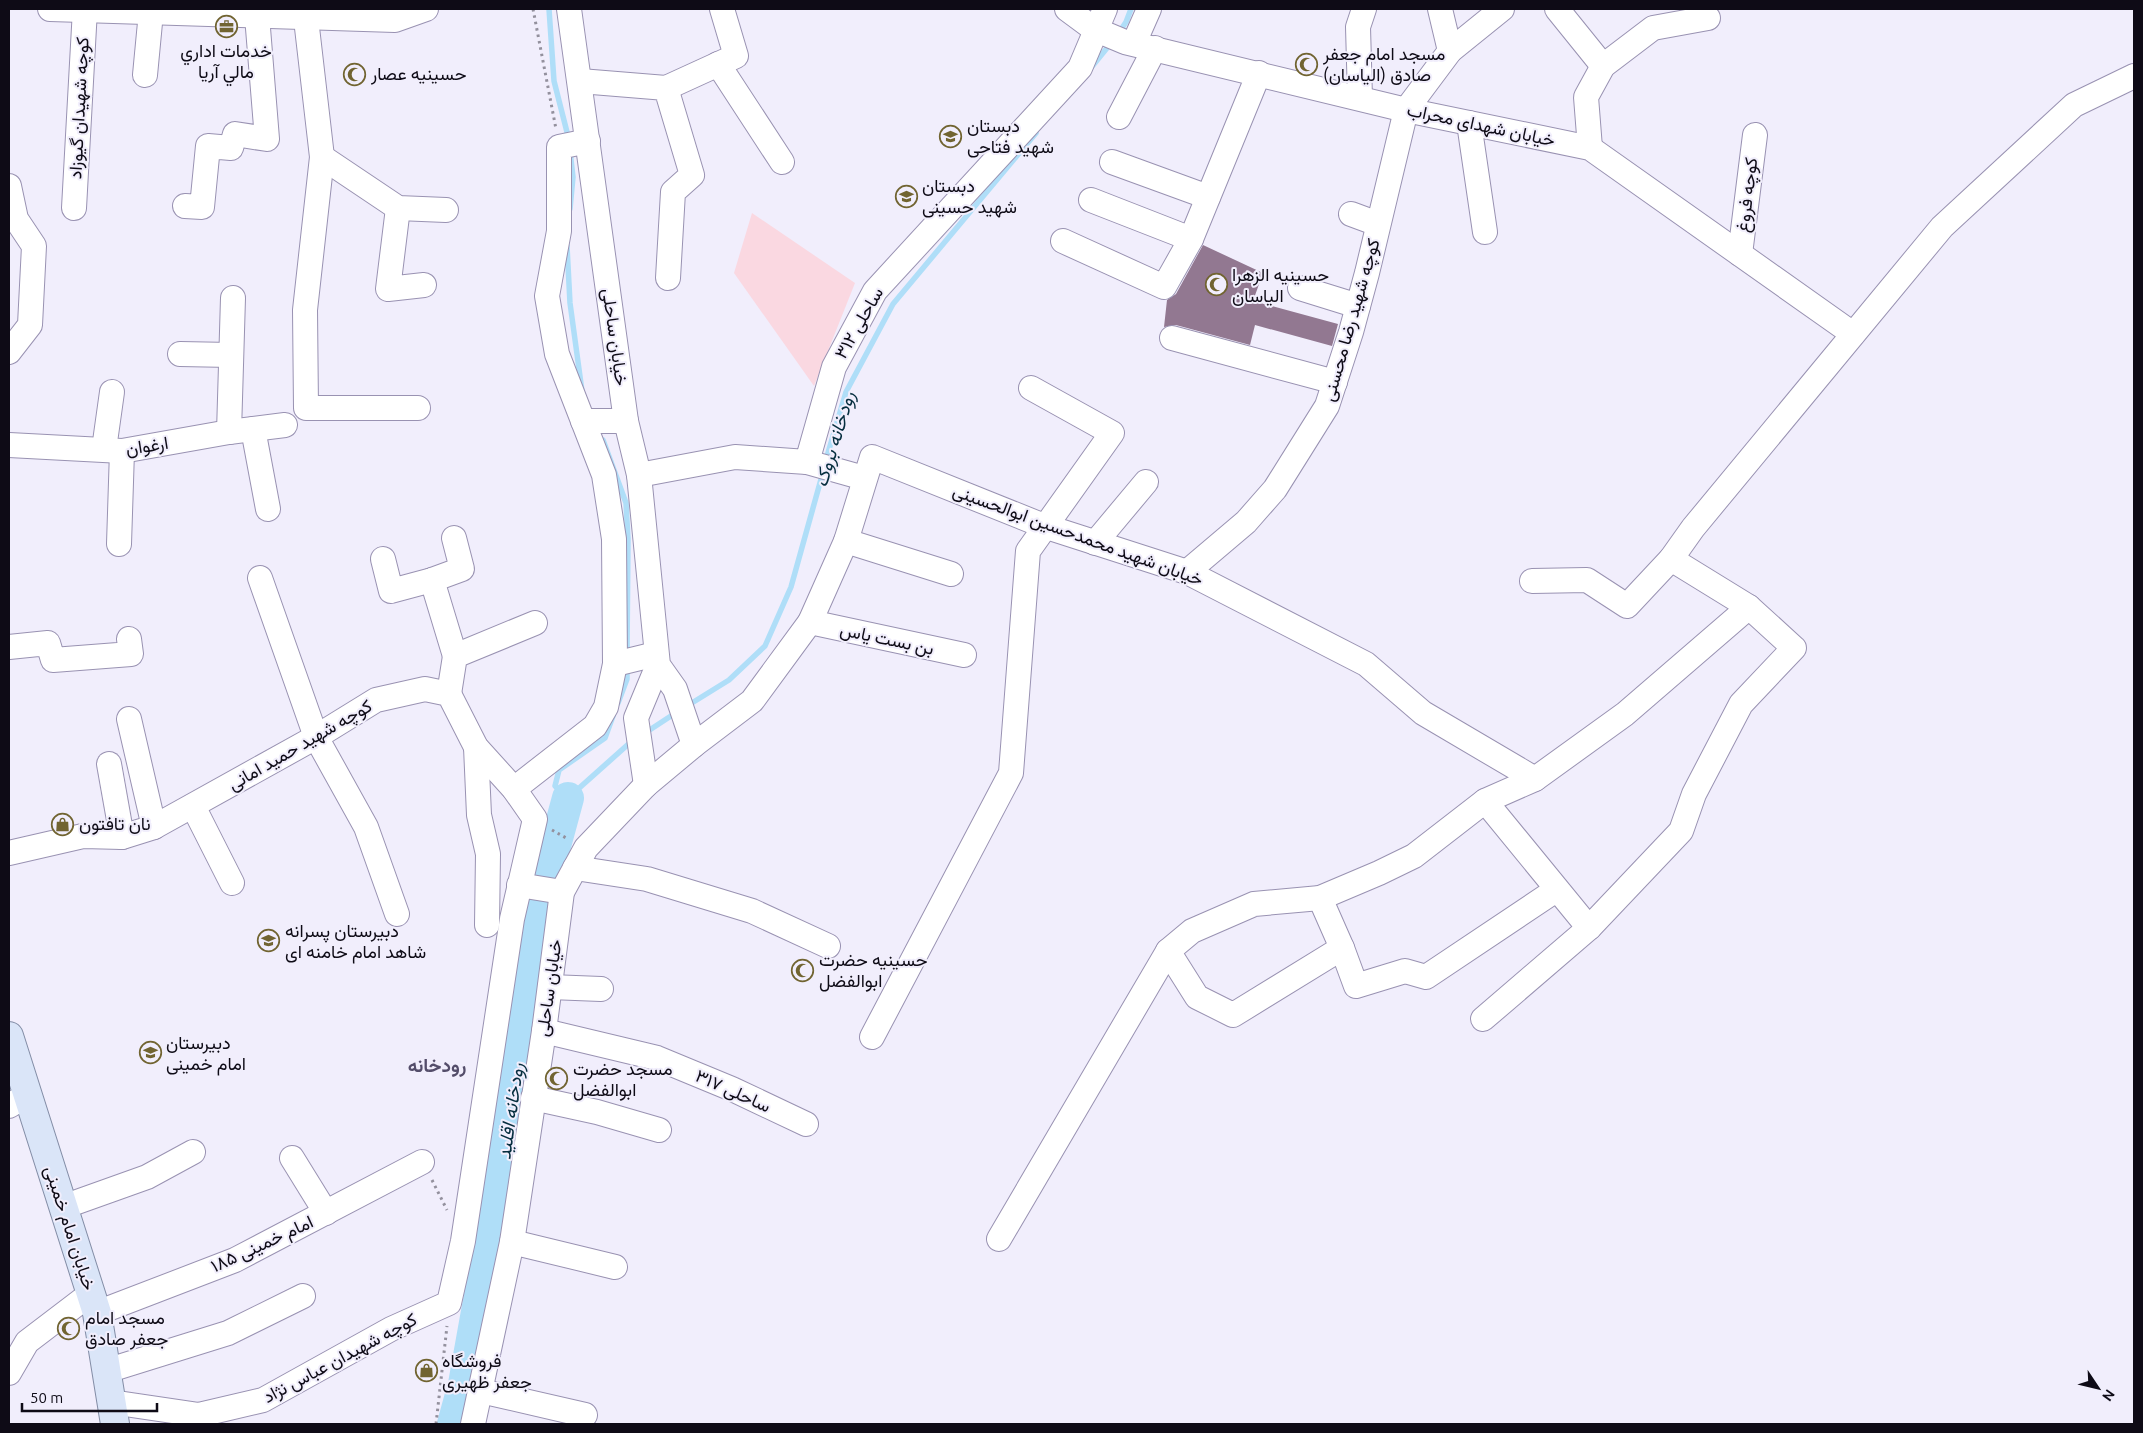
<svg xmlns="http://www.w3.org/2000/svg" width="2143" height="1433" font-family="Ubuntu,Vazirmatn,sans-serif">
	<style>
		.green { fill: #fad8e1 }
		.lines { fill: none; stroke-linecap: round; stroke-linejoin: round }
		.stream { stroke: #afdef8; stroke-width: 5.5 }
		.river { stroke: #afdef8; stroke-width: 32 }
		.building { fill: #927891 }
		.minor-casing { stroke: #9992b2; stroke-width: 26 }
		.major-casing { stroke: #838da6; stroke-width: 30 }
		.path { stroke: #93909d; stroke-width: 3; stroke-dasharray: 2.5 4; stroke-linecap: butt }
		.minor { stroke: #fff; stroke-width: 24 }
		.major { stroke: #dae5f8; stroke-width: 28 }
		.labels { text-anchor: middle; stroke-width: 4; stroke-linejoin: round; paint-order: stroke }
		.poi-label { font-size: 18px; fill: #0e0b16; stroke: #f1eefc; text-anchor: start }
		.street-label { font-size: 18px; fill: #0e0b16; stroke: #f1eefc }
		.water-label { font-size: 19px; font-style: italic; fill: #062e3f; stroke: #f1eefc }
		.neighbourhood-label { font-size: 19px; font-weight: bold; fill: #544d6a; stroke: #f1eefc }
	</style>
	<rect width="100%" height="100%" fill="#f1eefc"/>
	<polygon class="green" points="752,213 855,283 814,386 734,273"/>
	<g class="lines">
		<g class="stream">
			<polyline points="549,9 554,81 569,140"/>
			<polyline points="1118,34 1126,22 1131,9"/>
			<polyline points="1090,69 1111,43"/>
			<polyline points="570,151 573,177 570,209"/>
			<polyline points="567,246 570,303 582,391"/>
			<polyline points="603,440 626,503 628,539 627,654"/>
			<polyline points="825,463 846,392 893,304 1036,133"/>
			<polyline points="618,703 627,679 627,666"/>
			<polyline points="687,706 729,680 765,646 791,587 823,472"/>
			<polyline points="613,716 605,738 559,770 555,786 568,798 633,740"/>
			<polyline points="645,733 677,712"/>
		</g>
		<polyline class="river" points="453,1424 464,1384 504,1161 536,916 568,798"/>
	</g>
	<polygon class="building" points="1203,245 1263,273 1253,301 1338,324 1332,346 1255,325 1250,345 1176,325 1164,327 1167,300 1176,294"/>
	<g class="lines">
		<defs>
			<g id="minor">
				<polyline points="50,9 395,20 426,9"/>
				<polyline points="569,9 626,421 639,475 658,665 675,689 694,745"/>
				<polyline points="1067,9 1094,29 1125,42 1406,110 1590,148 1853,334"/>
				<polyline points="1440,9 1450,51"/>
				<polyline points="1557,9 1603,66"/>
				<polyline points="306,19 322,157 305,310 306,408 418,408"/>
				<polyline points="1134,43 1149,9"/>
				<polyline points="718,64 782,162"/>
				<polyline points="145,75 151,12"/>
				<polyline points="580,81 666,88 692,175 673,192 668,278"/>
				<polyline points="666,88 736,56 722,9"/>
				<polyline points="1360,98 1358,27 1364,9"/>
				<polyline points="1119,117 1155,48"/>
				<polyline points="1469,123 1485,232"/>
				<polyline points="1590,148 1586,97 1603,66 1653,28 1708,18"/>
				<polyline points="322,157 398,208 446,210"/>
				<polyline points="1112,162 1208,197"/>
				<polyline points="9,186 16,219 34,246 30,325 9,352"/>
				<polyline points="1091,200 1191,239"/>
				<polyline points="185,206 202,207 208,146 231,148 235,134 267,139 257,16"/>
				<polyline points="74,208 85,9"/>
				<polyline points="398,208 388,289 424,285"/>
				<polyline points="1351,214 1378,224"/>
				<polyline points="1063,241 1164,287 1191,239 1259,73"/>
				<polyline points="1740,254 1755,135"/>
				<polyline points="1300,288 1358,306"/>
				<polyline points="1172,338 1335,382"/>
				<polyline points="180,354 231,355"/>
				<polyline points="583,421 626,421"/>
				<polyline points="253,429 268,509"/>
				<polyline points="229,432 233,298"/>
				<polyline points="9,445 122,451 229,432 285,425"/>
				<polyline points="104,449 112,392"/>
				<polyline points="807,462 864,478"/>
				<polyline points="639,475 735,457 807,462 834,367 875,291 1080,68 1105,9"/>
				<polyline points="846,541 951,574"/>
				<polyline points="1095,543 1146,482"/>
				<polyline points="119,544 122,451"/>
				<polyline points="383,559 391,591 432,580 462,569 454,538"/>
				<polyline points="1187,572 1246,522 1275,489 1327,406 1351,332 1367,273 1406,110 1450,51 1502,9"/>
				<polyline points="260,578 316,737 366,827 397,914"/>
				<polyline points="432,580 455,656"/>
				<polyline points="1532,581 1587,580 1627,606 1671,559"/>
				<polyline points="810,622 964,655"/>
				<polyline points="9,647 48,643 53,660 131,654 129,639"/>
				<polyline points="615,664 656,654"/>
				<polyline points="449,694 455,656 535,623"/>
				<polyline points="129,719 154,827"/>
				<polyline points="476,747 479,815 488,854 487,925"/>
				<polyline points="109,764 122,837"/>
				<polyline points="646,785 636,718 658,665"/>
				<polyline points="514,789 595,726 606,707 615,664 614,539 604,475 557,354 547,296 559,231 559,147 588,141"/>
				<polyline points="1485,801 1589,928"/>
				<polyline points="193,806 232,883"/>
				<polyline points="9,853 83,836 122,837 154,827 316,737 376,700 425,689 449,694 476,747 514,789 535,819 512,919 463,1241 449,1303 391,1329 263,1400 199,1415 111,1402"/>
				<polyline points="575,868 647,879 752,911 828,946"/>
				<polyline points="519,885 562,892"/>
				<polyline points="1342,948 1356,986 1405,971 1426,977 1556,890"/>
				<polyline points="1168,951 1197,997 1233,1015 1342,948 1320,898"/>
				<polyline points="550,987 601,989"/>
				<polyline points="1483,1019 1589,928 1681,831 1694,794 1741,704 1794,648 1749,607 1671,559 1693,528 1942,227 2074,105 2134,76"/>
				<polyline points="544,1031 657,1058 732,1089 806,1124"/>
				<polyline points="872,1037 1011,773 1028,551 1112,433 1031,388"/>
				<polyline points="533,1098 597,1112 659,1130"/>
				<polyline points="9,1106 27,1095"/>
				<polyline points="292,1158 326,1213"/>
				<polyline points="63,1207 147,1177 193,1152"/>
				<polyline points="999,1239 1168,951 1192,931 1254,904 1320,898 1379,873 1414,856 1485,801 1535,779 1625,714 1749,607"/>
				<polyline points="512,1242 615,1267"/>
				<polyline points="97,1313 235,1260 422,1162"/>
				<polyline points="106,1371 228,1333 303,1296"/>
				<polyline points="9,1373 27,1342 90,1294"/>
				<polyline points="481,1391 585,1415"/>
				<polyline points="473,1424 512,1242 544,1031 562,892 586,848 646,785 694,745 752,701 810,622 846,541 872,457 1044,526 1187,572 1366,664 1423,713 1535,779"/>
			</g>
			<polyline id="major" points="9,1036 97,1313 115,1424"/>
		</defs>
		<use href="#minor" class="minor-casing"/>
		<use href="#major" class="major-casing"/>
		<g class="path">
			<polyline points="533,9 556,129"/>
			<polyline points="552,830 568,839"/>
			<polyline points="432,1180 447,1210"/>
			<polyline points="436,1424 447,1326"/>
		</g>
		<use href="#minor" class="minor"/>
		<use href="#major" class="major"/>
	</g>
	<defs>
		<symbol id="office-ring" viewBox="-11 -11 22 22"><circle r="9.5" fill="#f1eefc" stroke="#716431" stroke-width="1.5"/><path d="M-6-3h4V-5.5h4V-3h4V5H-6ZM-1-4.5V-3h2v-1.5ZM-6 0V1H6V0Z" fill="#716431"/></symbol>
		<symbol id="mosque-ring" viewBox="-11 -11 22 22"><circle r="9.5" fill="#f1eefc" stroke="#716431" stroke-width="1.5"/><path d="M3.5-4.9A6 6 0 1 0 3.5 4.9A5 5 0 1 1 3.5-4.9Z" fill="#716431"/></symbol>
		<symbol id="school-ring" viewBox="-11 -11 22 22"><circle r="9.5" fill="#f1eefc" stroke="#716431" stroke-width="1.5"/><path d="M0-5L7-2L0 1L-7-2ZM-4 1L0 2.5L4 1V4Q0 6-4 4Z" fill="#716431"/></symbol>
		<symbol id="shop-ring" viewBox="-11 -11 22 22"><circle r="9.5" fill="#f1eefc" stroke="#716431" stroke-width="1.5"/><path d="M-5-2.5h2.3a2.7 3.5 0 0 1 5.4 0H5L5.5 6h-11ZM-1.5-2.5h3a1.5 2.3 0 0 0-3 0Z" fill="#716431"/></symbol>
	</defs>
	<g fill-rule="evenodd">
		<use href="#office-ring" x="214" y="14" width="25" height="25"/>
		<use href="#mosque-ring" x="1294" y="52" width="25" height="25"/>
		<use href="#mosque-ring" x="342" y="62" width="25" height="25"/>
		<use href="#school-ring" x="938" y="124" width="25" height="25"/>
		<use href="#school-ring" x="894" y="184" width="25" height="25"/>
		<use href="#mosque-ring" x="1204" y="272" width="25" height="25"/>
		<use href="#shop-ring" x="50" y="812" width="25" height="25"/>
		<use href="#school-ring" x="256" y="928" width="25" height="25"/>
		<use href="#mosque-ring" x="790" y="958" width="25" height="25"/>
		<use href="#school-ring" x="138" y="1040" width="25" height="25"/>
		<use href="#mosque-ring" x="544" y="1066" width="25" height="25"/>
		<use href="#mosque-ring" x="56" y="1316" width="25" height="25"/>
		<use href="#shop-ring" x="414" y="1358" width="25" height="25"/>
	</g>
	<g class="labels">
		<g class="poi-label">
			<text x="226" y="57" text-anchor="middle">خدمات اداري<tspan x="226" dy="21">مالي آريا</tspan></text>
			<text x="1323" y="60">مسجد امام جعفر<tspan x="1323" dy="21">صادق (الیاسان)</tspan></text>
			<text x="371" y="80">حسینیه عصار</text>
			<text x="967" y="132">دبستان<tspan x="967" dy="21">شهید فتاحی</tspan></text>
			<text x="922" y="192">دبستان<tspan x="922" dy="21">شهید حسینی</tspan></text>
			<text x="1232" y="281">حسینیه الزهرا<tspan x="1232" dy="21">الیاسان</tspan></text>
			<text x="79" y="830">نان تافتون</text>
			<text x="285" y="937">دبیرستان پسرانه<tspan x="285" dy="21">شاهد امام خامنه ای</tspan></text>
			<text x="819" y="966">حسینیه حضرت<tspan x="819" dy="21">ابوالفضل</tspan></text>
			<text x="166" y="1049">دبیرستان<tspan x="166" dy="21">امام خمینی</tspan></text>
			<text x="573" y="1075">مسجد حضرت<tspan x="573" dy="21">ابوالفضل</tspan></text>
			<text x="85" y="1324">مسجد امام<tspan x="85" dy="21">جعفر صادق</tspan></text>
			<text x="442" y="1367">فروشگاه<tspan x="442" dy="21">جعفر ظهیری</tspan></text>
		</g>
		<g class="street-label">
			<text transform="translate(79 108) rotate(-87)" y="6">کوچه شهیدان گیوزاد</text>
			<text transform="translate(1481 125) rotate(12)" y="6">خیابان شهدای محراب</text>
			<text transform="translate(1747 195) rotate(-83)" y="6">کوچه فروغ</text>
			<text transform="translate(1351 320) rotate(-74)" y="6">کوچه شهید رضا محسنی</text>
			<text transform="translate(859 323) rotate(-60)" y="6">ساحلی ۳۱۲</text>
			<text transform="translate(615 337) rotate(82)" y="6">خیابان ساحلی</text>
			<text transform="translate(147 446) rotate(-9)" y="6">ارغوان</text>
			<text transform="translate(1078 535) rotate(20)" y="6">خیابان شهید محمدحسین ابوالحسینی</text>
			<text transform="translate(887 639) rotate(12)" y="6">بن بست یاس</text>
			<text transform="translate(300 745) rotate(-30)" y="6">کوچه شهید حمید امانی</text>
			<text transform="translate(549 988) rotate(-82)" y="6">خیابان ساحلی</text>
			<text transform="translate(733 1091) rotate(24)" y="6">ساحلی ۳۱۷</text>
			<text transform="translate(70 1228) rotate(72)" y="6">خیابان امام خمینی</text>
			<text transform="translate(262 1244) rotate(-25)" y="6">امام خمینی ۱۸۵</text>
			<text transform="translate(340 1358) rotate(-28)" y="6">کوچه شهیدان عباس نژاد</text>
		</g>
		<g class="water-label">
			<text transform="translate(834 439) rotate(-73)" y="7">رودخانه بروک</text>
			<text transform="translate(510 1111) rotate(-82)" y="7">رودخانه اقلید</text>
		</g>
		<g class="neighbourhood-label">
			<text x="437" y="1072">رودخانه</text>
		</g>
	</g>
	<rect width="2143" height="1433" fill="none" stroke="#0e0b16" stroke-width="20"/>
	<g transform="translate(2098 1388) rotate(125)" stroke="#f1eefc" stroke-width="4" paint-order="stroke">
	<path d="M0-4L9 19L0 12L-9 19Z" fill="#0e0b16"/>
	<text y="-8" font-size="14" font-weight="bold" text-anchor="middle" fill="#0e0b16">N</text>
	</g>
	<path d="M22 1403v8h135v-8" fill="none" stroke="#0e0b16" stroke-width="2.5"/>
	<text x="30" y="1403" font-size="15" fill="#0e0b16" stroke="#f1eefc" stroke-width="4" paint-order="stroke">50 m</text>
</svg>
